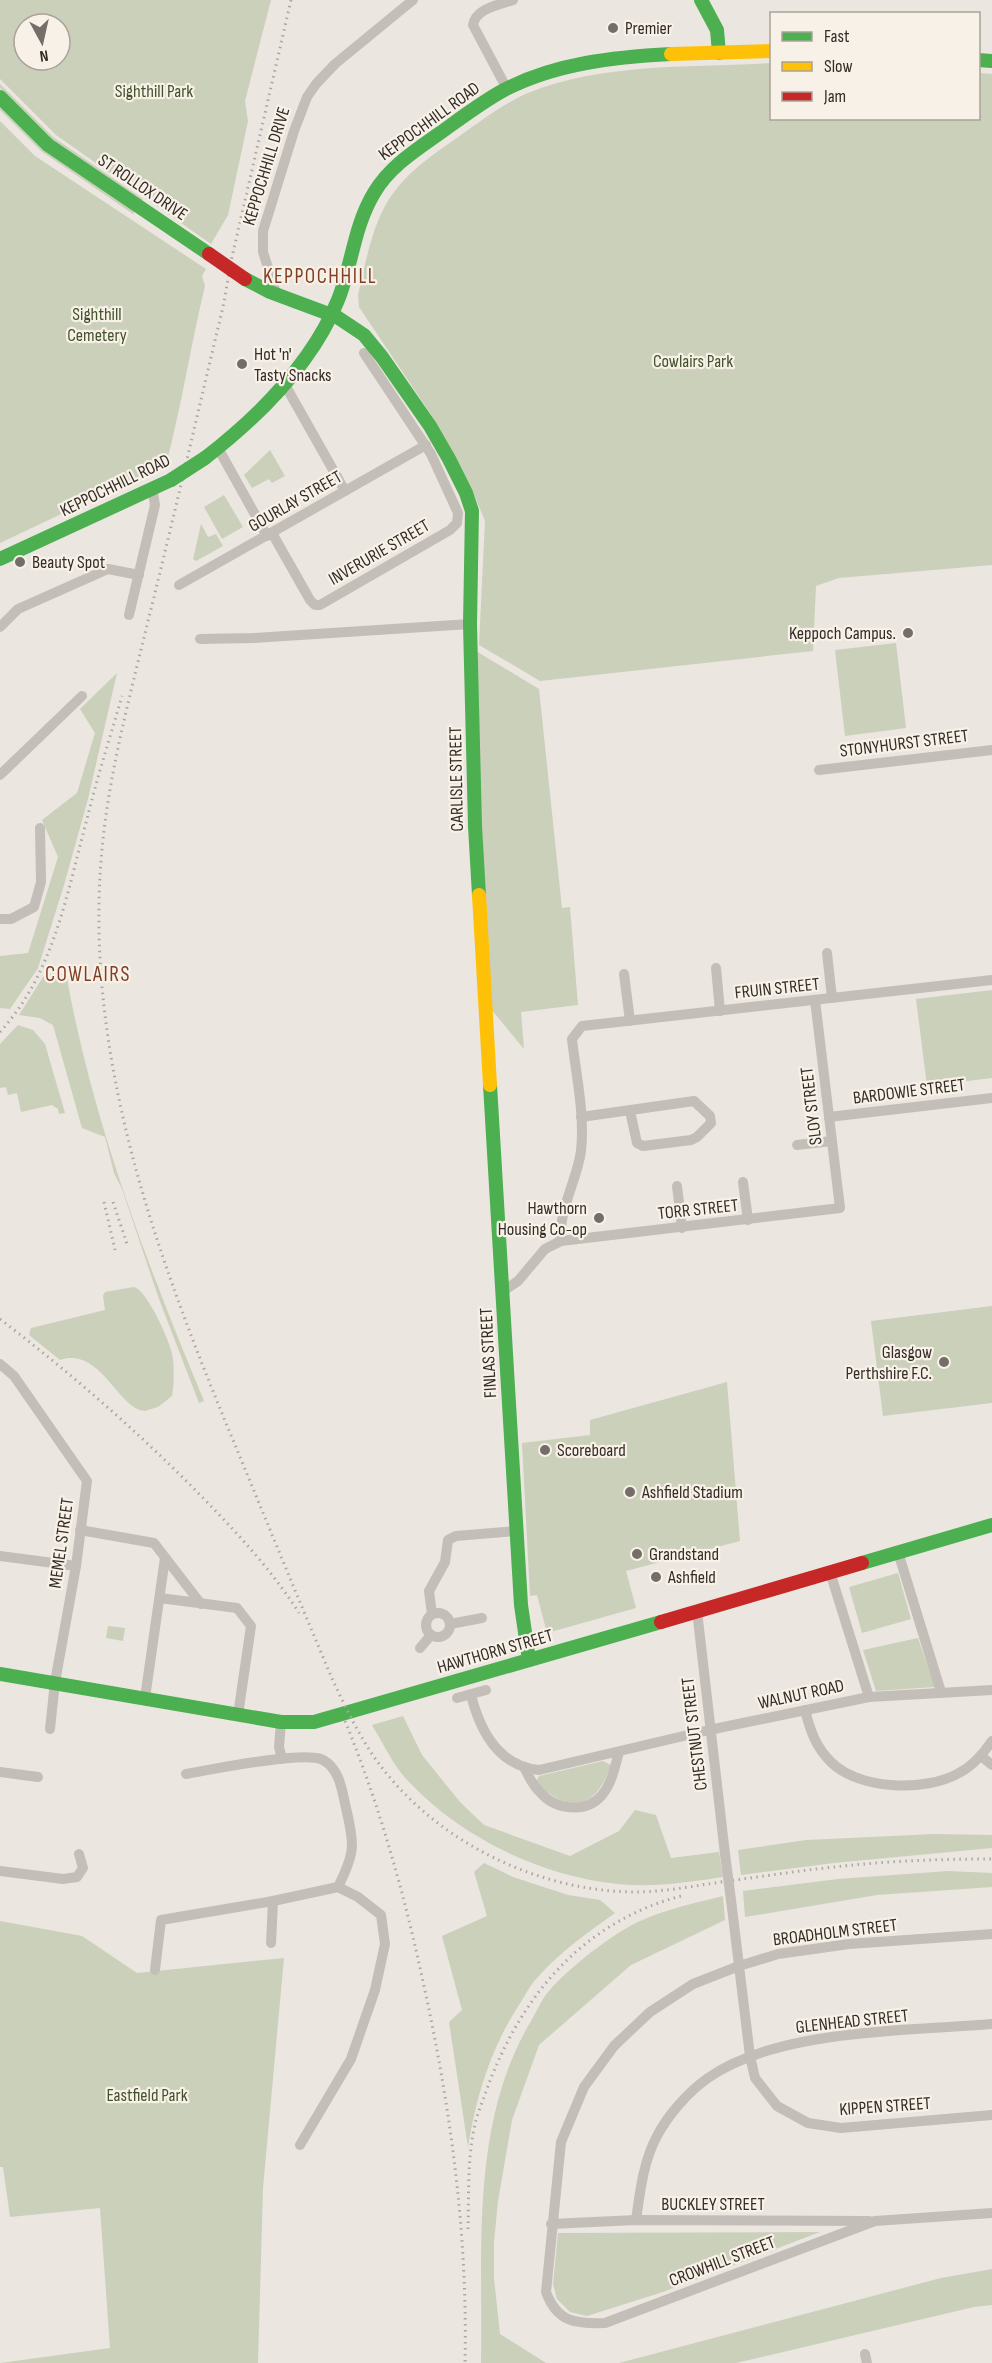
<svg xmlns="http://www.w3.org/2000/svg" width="992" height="2363" font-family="'Sofia Sans Condensed',sans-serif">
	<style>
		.green { fill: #cbd0ba; fill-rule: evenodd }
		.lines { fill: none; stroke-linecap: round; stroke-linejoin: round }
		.street { stroke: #c4beb9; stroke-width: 10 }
		.fast { stroke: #4caf50; stroke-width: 14 }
		.slow { stroke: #ffc107; stroke-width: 14 }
		.jam { stroke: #c62828; stroke-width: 14 }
		.rail { stroke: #aca7a3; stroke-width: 3; stroke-dasharray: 1.5 4.5; stroke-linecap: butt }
		.street-bridge { stroke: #c4beb9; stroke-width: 10 }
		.fast-bridge { stroke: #4caf50; stroke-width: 14 }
		.jam-bridge { stroke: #c62828; stroke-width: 14 }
		.poi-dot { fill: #746d68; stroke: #f8f1e7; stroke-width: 2 }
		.labels { text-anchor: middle; stroke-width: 4.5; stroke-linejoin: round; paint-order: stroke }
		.poi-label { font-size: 18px; fill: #342c27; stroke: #f8f1e7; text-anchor: start }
		.park-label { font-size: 18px; fill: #42522c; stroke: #f8f1e7 }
		.street-label { font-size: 18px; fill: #342c27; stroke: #f8f1e7 }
		.quarter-label { font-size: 21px; letter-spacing: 1.5px; fill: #803e24; stroke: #f8f1e7 }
	</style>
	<rect width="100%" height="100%" fill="#ebe6e0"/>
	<g class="green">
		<path d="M 0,0 L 271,0 L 245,101 L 248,121 L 228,215 L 211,244 L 56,135 L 0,79 ZM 24,24 L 60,24 L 60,60 L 24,60 Z"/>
		<path d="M 771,63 L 772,118 L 978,118 L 979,73 L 992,74 L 992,565 L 839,578 L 816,586 L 813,651 L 540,681 L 479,645 L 485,521 L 475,497 L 432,416 L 359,307 L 358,295 C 365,266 370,235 384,208 C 400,178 424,161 451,142 C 476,125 500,105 528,93 C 604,62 691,68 771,63 Z"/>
		<polygon points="0,84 53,137 143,199 142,201 56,143 0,88"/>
		<polygon points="0,106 135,211 133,214 41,151 0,110"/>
		<path d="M 0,121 L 35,156 L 206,269 L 202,276 L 205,286 C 191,344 182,403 167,461 L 150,472 L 0,543 Z"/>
		<polygon points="270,450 285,476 272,483 269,479 252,488 244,475"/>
		<polygon points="224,495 243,527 222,539 204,507"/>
		<polygon points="201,524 208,537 216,534 223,546 196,561 193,559"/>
		<polygon points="896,643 906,728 845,736 835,650"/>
		<polygon points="471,648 539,689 562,908 570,907 578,1005 521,1012 524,1049 486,1003"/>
		<polygon points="117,673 88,799 64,885 38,968 10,1009 0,1008 0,956 28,953 58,857 42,820 77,793 95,733 80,709"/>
		<path d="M 66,973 C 92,1121 147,1264 204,1401 L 199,1403 L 159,1299 L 122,1189 L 114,1173 L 105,1137 L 82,1128 L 53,1025 L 40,1018 L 19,1015 L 45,974 Z"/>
		<polygon points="992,990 992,1078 927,1086 916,999"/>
		<polygon points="18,1025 33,1030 45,1044 65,1113 59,1114 58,1109 52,1105 21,1112 17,1093 8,1095 6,1087 0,1088 0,1044"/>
		<path d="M 134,1287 C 147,1290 172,1344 173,1359 C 174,1366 174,1388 172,1396 L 158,1407 L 145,1411 C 118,1410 101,1346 60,1360 L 29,1335 L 31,1328 L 105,1310 L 103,1296 L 105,1292 Z"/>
		<polygon points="992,1306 992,1403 883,1416 871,1321"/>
		<polygon points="727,1382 740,1541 626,1571 636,1608 547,1633 537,1595 530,1596 522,1443 590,1435 590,1420"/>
		<polygon points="898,1573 911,1619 862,1633 849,1587"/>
		<polygon points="108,1626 125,1628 123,1641 106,1638"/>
		<polygon points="918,1638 935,1687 876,1691 863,1650"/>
		<path d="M 403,1716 L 422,1755 L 460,1802 L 484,1825 L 570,1856 L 619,1831 L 635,1810 L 656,1815 L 671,1858 L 719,1852 L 723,1877 C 689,1882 653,1888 618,1884 C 541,1876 462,1838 409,1782 C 394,1767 383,1743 372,1725 Z"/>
		<path d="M 603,1761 L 611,1765 C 596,1809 569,1815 536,1782 L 539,1776 Z"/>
		<polygon points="934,1834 992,1835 992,1848 834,1863 741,1875 738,1850 806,1840"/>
		<path d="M 484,1863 L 513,1877 L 568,1895 L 600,1900 L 615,1913 C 587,1933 560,1952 537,1978 C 530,1985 525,1996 519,2005 C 491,2048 476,2096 468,2147 L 449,2022 L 462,2010 L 442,1936 L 487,1916 L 474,1872 Z"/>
		<polygon points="948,1871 992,1873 992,1887 877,1895 745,1917 743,1891 838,1879"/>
		<path d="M 723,1896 L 725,1920 L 631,1965 L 539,2045 L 512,2120 L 498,2201 L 494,2242 L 494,2278 L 500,2334 L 546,2363 L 481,2363 C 483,2248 470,2124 531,2021 C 537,2011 542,1998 550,1990 C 566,1971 599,1945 620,1932 C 651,1912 688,1905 723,1896 Z"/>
		<polygon points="0,1921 82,1936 137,1973 284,1958 263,2188 258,2363 0,2363 110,2348 100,2208 10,2217 3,2167 0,2167"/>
		<polygon points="820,2232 663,2292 587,2316 570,2312 557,2299 553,2284 558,2233"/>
		<polygon points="992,2269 992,2305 974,2307 736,2363 619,2363 941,2278"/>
	</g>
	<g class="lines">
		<g class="street">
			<path d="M 507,89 L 473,25 C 476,8 499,5 513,0"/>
			<polyline points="276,293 263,252 263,231 294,131 307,97 316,84 335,64 413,0"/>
			<polyline points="284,383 345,491"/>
			<polyline points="218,448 267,536"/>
			<polyline points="272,533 310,600 315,605 320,605 450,530 457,523 458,513 431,454 364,353"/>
			<polyline points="179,585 426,445"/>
			<polyline points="129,615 155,505 152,488"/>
			<polyline points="0,627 18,609 108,569 139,575"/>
			<polyline points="200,639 253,638 470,624"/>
			<polyline points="819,770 992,750"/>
			<polyline points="0,775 82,696"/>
			<polyline points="0,919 11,919 34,907 41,882 40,828"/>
			<polyline points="827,953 832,998"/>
			<polyline points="716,968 720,1011"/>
			<polyline points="624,974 630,1021"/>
			<polyline points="581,1117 694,1101 710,1116 711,1123 697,1137 691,1140 643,1146 637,1143 630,1111"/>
			<polyline points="829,1117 992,1098"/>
			<polyline points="797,1145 832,1141"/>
			<polyline points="743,1182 748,1220"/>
			<polyline points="677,1186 682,1228"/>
			<path d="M 561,1241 C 558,1210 577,1181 581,1151 C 585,1114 576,1075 572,1039 L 582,1026 L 992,980"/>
			<polyline points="503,1291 518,1281 545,1249 561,1241 840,1208 815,1000"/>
			<polyline points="0,1364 14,1376 87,1481 76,1566 55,1682 50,1729"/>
			<polyline points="80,1530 154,1543 201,1604"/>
			<polyline points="898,1552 941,1692"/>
			<polyline points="0,1556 76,1566"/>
			<polyline points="830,1572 869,1697"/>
			<polyline points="160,1598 237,1608 251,1626 238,1715"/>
			<polyline points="697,1611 725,1854"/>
			<circle cx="438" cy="1625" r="12"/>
			<polyline points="432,1614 429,1591 445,1562 448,1540 456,1536 517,1531"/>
			<polyline points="450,1624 482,1618"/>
			<polyline points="420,1648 431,1635"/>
			<path d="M 471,1695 C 480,1731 498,1766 539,1770 L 709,1730 L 869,1697 L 992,1690"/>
			<polyline points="145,1698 165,1558"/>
			<polyline points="457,1698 486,1690"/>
			<path d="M 805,1710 C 810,1730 816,1748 832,1763 C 861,1790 925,1792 959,1773 C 973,1766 983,1754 992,1741"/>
			<polyline points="281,1722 279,1747 282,1759"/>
			<polyline points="981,1756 992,1765"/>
			<path d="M 525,1769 C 529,1777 533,1786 540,1792 C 555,1810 586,1814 602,1795 C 612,1783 615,1766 619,1752"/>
			<polyline points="0,1772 38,1777"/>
			<polyline points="0,1871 63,1879 77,1877 83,1868 79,1854"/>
			<polyline points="732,1908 750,2056 755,2078 777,2106 808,2123 841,2128 992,2115"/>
			<path d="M 992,1934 L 849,1944 L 778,1954 L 739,1966 L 693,1984 L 650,2012 L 614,2046 L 584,2087 L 561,2142 L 546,2292 C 557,2322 575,2324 605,2323 L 875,2221 L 992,2213"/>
			<polyline points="271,1943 273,1901"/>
			<path d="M 155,1970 L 161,1920 L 273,1901 L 338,1887 C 355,1853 355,1845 346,1808 C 342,1791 340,1769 323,1760 C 305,1750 210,1770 186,1774"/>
			<polyline points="300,2145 351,2059 375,1990 385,1944 381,1915 358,1897 338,1887"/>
			<path d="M 636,2220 C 640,2192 643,2162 657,2136 C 668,2115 688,2092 708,2078 C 777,2029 909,2031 992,2024"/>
			<polyline points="551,2224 636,2220 869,2221"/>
			<polyline points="865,2354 867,2363"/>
		</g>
		<g class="fast">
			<polyline points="701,0 717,30 719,53"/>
			<polyline points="978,60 992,61"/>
			<polyline points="0,97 48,145 209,254"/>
			<polyline points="245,279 270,292 337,317 364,335 382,357 430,426 449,459 466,493 472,511 470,624 475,826 479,895"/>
			<path d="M 205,458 C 258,417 312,364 338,300 C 352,265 354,226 374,193 C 389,167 416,150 440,133 C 461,118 482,102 504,90 C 556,63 615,57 671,54"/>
			<polyline points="0,559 171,480"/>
			<polyline points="490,1085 521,1605 529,1660"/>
			<polyline points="862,1563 992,1525"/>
			<polyline points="0,1674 281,1722 314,1722 661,1622"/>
		</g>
		<g class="slow">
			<polyline points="671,54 772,51"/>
			<polyline points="479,895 490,1085"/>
		</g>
		<polyline class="jam" points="661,1622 862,1563"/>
		<g class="rail">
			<path d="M 291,0 L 232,257 L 223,307 C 198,411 174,517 148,621 C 129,700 107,780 101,861 C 85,1068 162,1270 240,1457 C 271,1532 302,1608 334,1683 C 348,1712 363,1744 383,1769 C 443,1846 544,1893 640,1892 C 668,1891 694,1886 721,1882 C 759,1877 796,1871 834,1867 C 886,1861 939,1859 992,1859"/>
			<path d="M 0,1032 C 54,973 67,893 87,819 C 97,778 110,737 122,696"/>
			<polyline points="104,1202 115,1250"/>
			<polyline points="113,1202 127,1244"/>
			<path d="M 0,1319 C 73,1375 142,1435 206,1501 C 240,1536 273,1572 299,1613"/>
			<path d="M 345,1721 C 379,1804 403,1889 422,1977 C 450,2103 468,2233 465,2363"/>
			<path d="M 468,2229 C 469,2193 467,2155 476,2120 C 479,2109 484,2098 488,2086 C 523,1993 585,1920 685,1895"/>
		</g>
		<polyline class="street-bridge" points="725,1854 732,1908"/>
		<polyline class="fast-bridge" points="171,480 205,458"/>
		<polyline class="jam-bridge" points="209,254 245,279"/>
	</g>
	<g class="poi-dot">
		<circle cx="613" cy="28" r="6"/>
		<circle cx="242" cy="364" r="6"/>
		<circle cx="20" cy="562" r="6"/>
		<circle cx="908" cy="633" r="6"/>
		<circle cx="599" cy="1218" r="6"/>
		<circle cx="944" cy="1362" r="6"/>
		<circle cx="545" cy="1450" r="6"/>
		<circle cx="630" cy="1492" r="6"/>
		<circle cx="637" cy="1554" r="6"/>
		<circle cx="656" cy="1577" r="6"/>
	</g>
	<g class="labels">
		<g class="poi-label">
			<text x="625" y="34">Premier</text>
			<text x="254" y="360">Hot 'n'<tspan x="254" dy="21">Tasty Snacks</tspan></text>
			<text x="32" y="568">Beauty Spot</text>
			<text x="896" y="639" text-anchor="end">Keppoch Campus.</text>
			<text x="587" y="1214" text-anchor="end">Hawthorn<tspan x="587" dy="21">Housing Co-op</tspan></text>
			<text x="932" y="1358" text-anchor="end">Glasgow<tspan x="932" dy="21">Perthshire F.C.</tspan></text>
			<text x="557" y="1456">Scoreboard</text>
			<text x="642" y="1498">Ashfield Stadium</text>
			<text x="649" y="1560">Grandstand</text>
			<text x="668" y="1583">Ashfield</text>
		</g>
		<g class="park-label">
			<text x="154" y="97">Sighthill Park</text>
			<text x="97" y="320">Sighthill<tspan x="97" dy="21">Cemetery</tspan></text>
			<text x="693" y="367">Cowlairs Park</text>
			<text x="147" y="2101">Eastfield Park</text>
		</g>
		<g class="street-label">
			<text transform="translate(429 121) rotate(-36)" y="6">KEPPOCHHILL ROAD</text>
			<text transform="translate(266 166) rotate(-73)" y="6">KEPPOCHHILL DRIVE</text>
			<text transform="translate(143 187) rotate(34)" y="6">ST ROLLOX DRIVE</text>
			<text transform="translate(115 485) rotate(-26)" y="6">KEPPOCHHILL ROAD</text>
			<text transform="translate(295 501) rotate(-30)" y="6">GOURLAY STREET</text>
			<text transform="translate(379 552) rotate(-30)" y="6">INVERURIE STREET</text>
			<text transform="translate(904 743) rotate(-7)" y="6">STONYHURST STREET</text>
			<text transform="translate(456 779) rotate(-91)" y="6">CARLISLE STREET</text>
			<text transform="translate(777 988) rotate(-6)" y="6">FRUIN STREET</text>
			<text transform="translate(909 1091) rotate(-7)" y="6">BARDOWIE STREET</text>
			<text transform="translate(811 1106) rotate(-97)" y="6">SLOY STREET</text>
			<text transform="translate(698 1209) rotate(-6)" y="6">TORR STREET</text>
			<text transform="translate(488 1353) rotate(-93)" y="6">FINLAS STREET</text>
			<text transform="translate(61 1543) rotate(-82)" y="6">MEMEL STREET</text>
			<text transform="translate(495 1651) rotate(-16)" y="6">HAWTHORN STREET</text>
			<text transform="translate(801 1694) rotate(-12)" y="6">WALNUT ROAD</text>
			<text transform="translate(694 1734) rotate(-97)" y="6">CHESTNUT STREET</text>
			<text transform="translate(835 1932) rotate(-7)" y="6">BROADHOLM STREET</text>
			<text transform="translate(852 2021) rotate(-6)" y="6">GLENHEAD STREET</text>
			<text transform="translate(885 2106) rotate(-4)" y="6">KIPPEN STREET</text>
			<text x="713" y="2210">BUCKLEY STREET</text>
			<text transform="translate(722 2261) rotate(-21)" y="6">CROWHILL STREET</text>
		</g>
		<g class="quarter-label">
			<text x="320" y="283">KEPPOCHHILL</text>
			<text x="88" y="981">COWLAIRS</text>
		</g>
	</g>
	<rect x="770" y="12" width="210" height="108" fill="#f8f1e7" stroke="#aaa29a" stroke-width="1.5"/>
	<rect x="782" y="32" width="30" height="9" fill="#4caf50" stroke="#aaa29a" stroke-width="1.5"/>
	<text x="824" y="42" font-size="18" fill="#342c27">Fast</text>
	<rect x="782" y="62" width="30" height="9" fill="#ffc107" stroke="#aaa29a" stroke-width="1.5"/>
	<text x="824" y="72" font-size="18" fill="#342c27">Slow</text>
	<rect x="782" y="92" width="30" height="9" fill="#c62828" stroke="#aaa29a" stroke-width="1.5"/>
	<text x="824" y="102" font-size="18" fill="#342c27">Jam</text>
	<g transform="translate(42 42) rotate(172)"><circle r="28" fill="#f8f1e7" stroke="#aaa29a" stroke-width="1.5"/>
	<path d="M0-4.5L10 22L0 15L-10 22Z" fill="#746d68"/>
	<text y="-9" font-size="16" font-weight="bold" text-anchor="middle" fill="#342c27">N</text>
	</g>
</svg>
